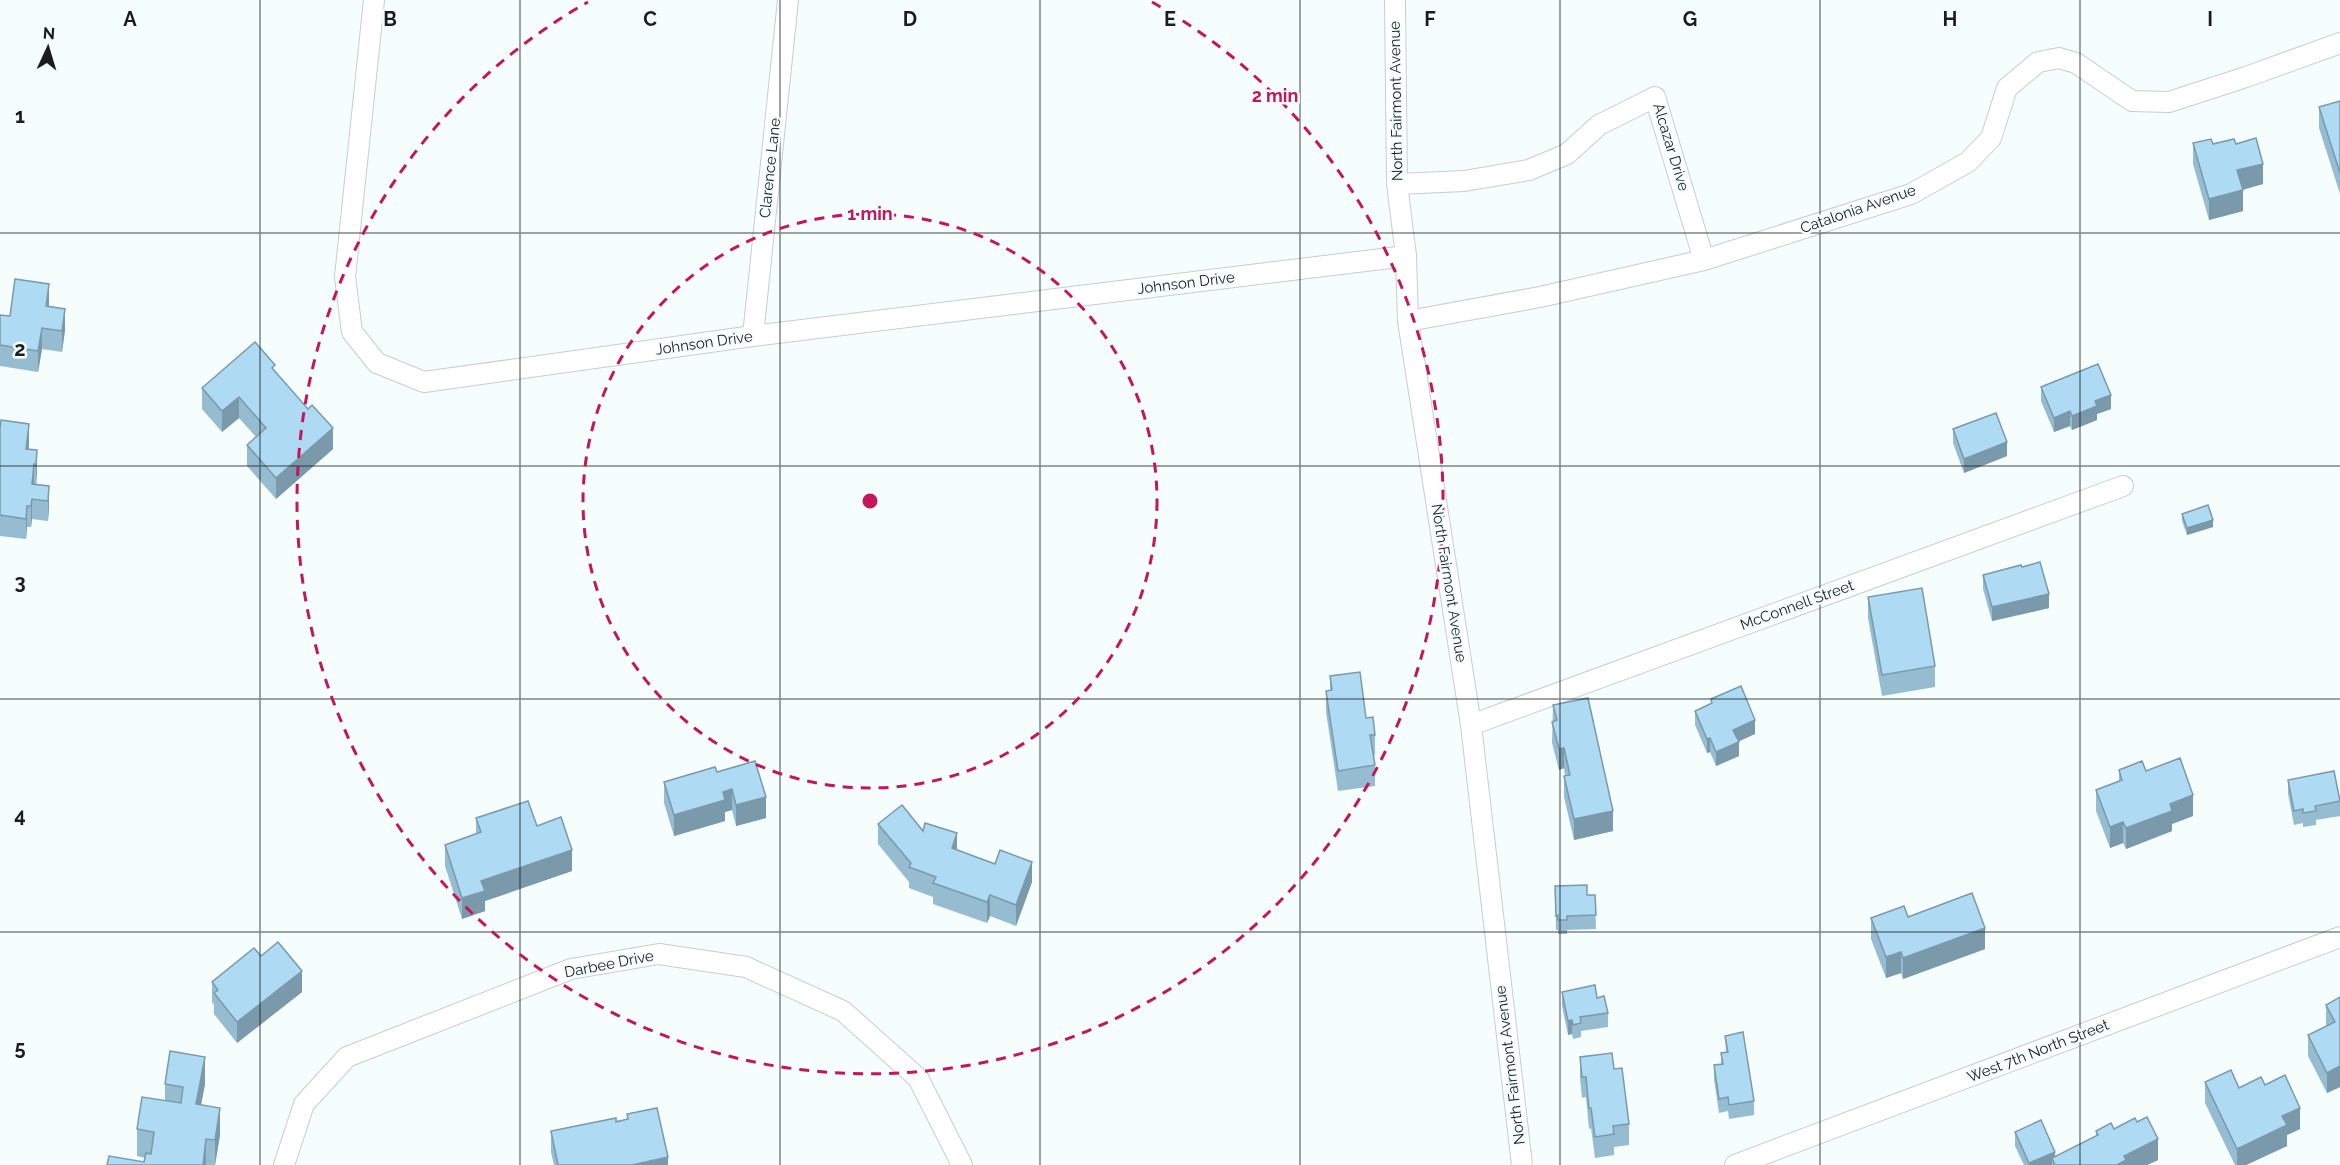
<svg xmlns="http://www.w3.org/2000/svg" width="2340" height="1165" font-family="Raleway,sans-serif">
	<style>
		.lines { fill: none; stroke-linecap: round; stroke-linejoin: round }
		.minor-casing { stroke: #c7cece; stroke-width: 22 }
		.minor { stroke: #fff; stroke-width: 20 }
		.wall { fill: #96bcd1 }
		.shaded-wall { fill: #7a99aa }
		.building { fill: #aedbf3; stroke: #7a99aa; stroke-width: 1.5 }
		.grid { fill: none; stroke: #1b1d1d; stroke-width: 1.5; stroke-opacity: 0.55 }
		.ring { fill: none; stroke: #c2185b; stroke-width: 3; stroke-dasharray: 10 8 }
		.labels { text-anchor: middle; stroke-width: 5; stroke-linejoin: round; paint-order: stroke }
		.street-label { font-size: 15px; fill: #1b1d1d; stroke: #f6fdfd }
		.grid-label { font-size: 20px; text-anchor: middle; font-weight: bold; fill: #1b1d1d; stroke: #f6fdfd; stroke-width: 5; stroke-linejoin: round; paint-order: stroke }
		.centre { fill: #c2185b; stroke: #f6fdfd; stroke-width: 3 }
		.ring-label { font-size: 18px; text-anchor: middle; font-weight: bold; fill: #c2185b; stroke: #f6fdfd; stroke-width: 5; stroke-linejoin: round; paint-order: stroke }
	</style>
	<rect width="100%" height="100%" fill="#f6fdfd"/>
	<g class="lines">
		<defs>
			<g id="minor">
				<polyline points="374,0 345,277 352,332 377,363 424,382 753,336 1406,256"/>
				<polyline points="1395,0 1397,184 1406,256 1408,321 1471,725 1522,1165"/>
				<polyline points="1397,184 1464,181 1529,170 1567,154 1599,125 1655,97 1704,260"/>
				<polyline points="1408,321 1540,297 1704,260 1911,194 1968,162 1991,138 2007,88 2038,62 2059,58 2076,63 2132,101 2169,102 2246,77 2340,43"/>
				<polyline points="753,336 788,0"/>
				<polyline points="1471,725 2123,486"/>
				<polyline points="284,1165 304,1104 347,1057 571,969 659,954 746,967 843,1011 918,1078 962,1165"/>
				<polyline points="1735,1165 2340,937"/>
			</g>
		</defs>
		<use href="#minor" class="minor-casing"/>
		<use href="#minor" class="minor"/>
	</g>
	<g class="wall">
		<polygon points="2340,101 2340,194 2319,128 2319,107"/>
		<polygon points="2193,143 2213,144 2236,144 2263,184 2243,190 2243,211 2209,220 2193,164"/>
		<polygon points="49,306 65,330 62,352 42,349 38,372 0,366 0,315 10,316"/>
		<polygon points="275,371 333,449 276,499 247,466 247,445 256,437 239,418 222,432 202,409 202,388"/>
		<polygon points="2041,387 2111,409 2097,414 2097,420 2072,430 2070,426 2054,432 2041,401"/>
		<polygon points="0,429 29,445 29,449 37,450 37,471 36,485 49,486 49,507 48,521 32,519 31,527 27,527 26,539 0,536"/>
		<polygon points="1953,429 2007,456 1964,473 1953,443"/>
		<polygon points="2182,514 2213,527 2187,535 2182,521"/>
		<polygon points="1983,575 2049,608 1992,621 1983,589"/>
		<polygon points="1868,597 1935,666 1935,687 1882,696 1868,618"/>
		<polygon points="1330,676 1366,718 1375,735 1375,755 1373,756 1375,765 1375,786 1338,791 1326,712 1326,691 1330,690"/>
		<polygon points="1711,699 1755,734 1738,741 1739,756 1716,766 1710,752 1707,753 1695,725 1695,711 1711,704"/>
		<polygon points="1553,705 1613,831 1574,840 1564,797 1564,776 1565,776 1564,768 1559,770 1552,743"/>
		<polygon points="2119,770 2193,816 2172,824 2172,831 2126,849 2123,843 2110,848 2096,811 2096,790 2119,781"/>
		<polygon points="717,772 766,818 736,826 732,810 725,812 725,821 674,836 664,803 664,782"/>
		<polygon points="2288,780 2340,801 2340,816 2316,820 2316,825 2303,827 2303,823 2294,825 2288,794"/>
		<polygon points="476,818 537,826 572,871 485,901 485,911 462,919 445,866 445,845 476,834"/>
		<polygon points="878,824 923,831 957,850 1032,882 1016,926 990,916 987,923 933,904 933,897 909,888 909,882 878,844"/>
		<polygon points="1555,886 1587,895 1595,895 1596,929 1567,930 1567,934 1558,934 1558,930 1556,930"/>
		<polygon points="1908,917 1985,949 1903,979 1901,973 1886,978 1871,939 1871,918"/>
		<polygon points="261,956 302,992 237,1043 214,1014 214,1005 212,1002 212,982"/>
		<polygon points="1562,992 1597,998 1608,1013 1608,1027 1581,1031 1581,1037 1573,1039 1572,1034 1568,1035 1562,1006"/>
		<polygon points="2340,997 2340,1087 2327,1093 2308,1056 2308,1035 2326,1026 2326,1005"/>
		<polygon points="1725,1036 1754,1101 1754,1115 1729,1119 1728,1111 1719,1113 1714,1079 1714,1065 1721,1064 1721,1053 1726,1052"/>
		<polygon points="1580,1057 1614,1069 1629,1124 1629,1145 1614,1147 1614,1155 1595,1158 1591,1128 1589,1129 1586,1097 1582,1098 1580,1078"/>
		<polygon points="2205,1082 2239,1088 2265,1085 2300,1129 2287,1135 2287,1146 2246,1165 2235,1165 2205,1103"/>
		<polygon points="165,1084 205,1084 201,1105 220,1135 215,1165 107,1165 144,1162 145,1158 137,1156 137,1129 165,1100"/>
		<polygon points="627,1114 668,1165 554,1165 551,1152 551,1131 627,1119"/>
		<polygon points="2114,1129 2158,1160 2147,1165 2024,1165 2015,1146 2015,1132 2055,1157 2096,1137 2096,1131"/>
	</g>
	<g class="shaded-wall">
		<polygon points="2263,164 2263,184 2237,191 2237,170"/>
		<polygon points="2243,190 2243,211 2209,220 2209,199"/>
		<polygon points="49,284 49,305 46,327 46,306"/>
		<polygon points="65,309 65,330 62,352 62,331"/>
		<polygon points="42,328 42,349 38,372 38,351"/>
		<polygon points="2111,395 2111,409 2097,414 2097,420 2072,430 2072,416 2095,401"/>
		<polygon points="239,397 239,418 222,432 222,411"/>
		<polygon points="2070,411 2070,426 2054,432 2054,418"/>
		<polygon points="29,424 29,445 26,470 26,449"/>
		<polygon points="333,428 333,449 276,499 276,478"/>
		<polygon points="2007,442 2007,456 1964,473 1964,459"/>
		<polygon points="37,450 37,471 36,486 36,465"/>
		<polygon points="34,464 34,485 32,484"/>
		<polygon points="49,486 49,507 48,521 48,501"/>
		<polygon points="32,499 32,519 31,527 31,506"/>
		<polygon points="27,506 27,527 26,539 26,519"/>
		<polygon points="2213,520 2213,527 2187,535 2187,528"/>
		<polygon points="2049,594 2049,608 1992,621 1992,607"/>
		<polygon points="1755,720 1755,734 1733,744 1733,730"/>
		<polygon points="1710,738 1710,752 1707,753 1707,739"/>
		<polygon points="1739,742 1739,756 1716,766 1716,752"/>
		<polygon points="1564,748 1564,768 1559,770 1559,749"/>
		<polygon points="732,789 732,810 725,812 725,821 674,836 674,815 723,792"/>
		<polygon points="2193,795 2193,816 2172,824 2172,831 2126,849 2126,828 2170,804"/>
		<polygon points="766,797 766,818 736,826 736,805"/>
		<polygon points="1613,811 1613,831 1574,840 1574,819"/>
		<polygon points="2123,822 2123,843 2110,848 2110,827"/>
		<polygon points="957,833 957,854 952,848"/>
		<polygon points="572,850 572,871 485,901 485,911 462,919 462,898 481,881"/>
		<polygon points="1032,862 1032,882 1016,926 1016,905"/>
		<polygon points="990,895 990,916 987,923 987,902"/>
		<polygon points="1985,928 1985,949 1903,979 1903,958"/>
		<polygon points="1901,952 1901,973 1886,978 1886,957"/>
		<polygon points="302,971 302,992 237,1043 237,1022"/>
		<polygon points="1572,1020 1572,1034 1568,1035 1568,1021"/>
		<polygon points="205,1057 205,1084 196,1131 196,1104"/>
		<polygon points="2340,1066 2340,1087 2327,1093 2327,1073"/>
		<polygon points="220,1108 220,1135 215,1165 215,1140"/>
		<polygon points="2300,1108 2300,1129 2287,1135 2287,1146 2246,1165 2237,1165 2237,1149 2282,1116"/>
		<polygon points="206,1139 206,1165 203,1165"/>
		<polygon points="2158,1139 2158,1160 2147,1165 2117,1165 2124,1156"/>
		<polygon points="2055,1152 2055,1164 2052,1158 2052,1165 2029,1165 2029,1163"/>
		<polygon points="668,1157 668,1165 632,1165"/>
	</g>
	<g class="building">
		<polygon points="2340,101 2340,173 2319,107"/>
		<polygon points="2256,138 2263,164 2237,170 2243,190 2209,199 2193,143 2211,139 2213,144 2234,139 2236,144"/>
		<polygon points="15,279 49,284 46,306 65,309 62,331 42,328 38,351 0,345 0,315 10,316"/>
		<polygon points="255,342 275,365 272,368 308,409 312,405 333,428 276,478 247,445 266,428 239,397 222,411 202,388"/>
		<polygon points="2098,364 2111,395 2095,401 2097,406 2072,416 2070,411 2054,418 2041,387"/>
		<polygon points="1996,413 2007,442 1964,459 1953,429"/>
		<polygon points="1,420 29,424 26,449 37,450 36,465 34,464 32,484 49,486 48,501 32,499 31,506 27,506 26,519 0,515 0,429"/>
		<polygon points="2208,505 2213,520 2187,528 2182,514"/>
		<polygon points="2040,562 2049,594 1992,607 1983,575 2021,565 2022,567"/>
		<polygon points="1922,588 1935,666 1882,675 1868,597"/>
		<polygon points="1360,672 1366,718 1373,717 1375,735 1370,735 1375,765 1338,771 1326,691 1332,690 1330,676"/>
		<polygon points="1741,686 1755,720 1733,730 1739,742 1716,752 1710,738 1707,739 1695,711 1712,703 1711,699"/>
		<polygon points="1588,698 1613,811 1574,819 1564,776 1570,775 1564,748 1559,749 1552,722 1557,720 1553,705"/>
		<polygon points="2180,758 2193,795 2170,804 2172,811 2126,828 2123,822 2110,827 2096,790 2122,780 2119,770 2142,761 2146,771"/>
		<polygon points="755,761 766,797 736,805 732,789 723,792 725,800 674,815 664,782 715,767 717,772"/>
		<polygon points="2334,771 2340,801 2315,806 2316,811 2303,813 2303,809 2294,811 2288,780"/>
		<polygon points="528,801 537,826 561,817 572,850 481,881 485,891 462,898 445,845 481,832 476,818"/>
		<polygon points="902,805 923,831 925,823 957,833 952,848 995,864 1000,850 1032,862 1016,905 990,895 987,902 933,883 936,877 909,867 911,863 878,824"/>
		<polygon points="1587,885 1587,895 1595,895 1596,915 1567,916 1567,920 1558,920 1558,915 1556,916 1555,886"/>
		<polygon points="1972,893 1985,928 1903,958 1901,952 1886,957 1871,918 1904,906 1908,917"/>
		<polygon points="278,942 302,971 237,1022 214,993 218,990 212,982 254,948 261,956"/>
		<polygon points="1595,985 1597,998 1604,996 1608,1013 1580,1017 1581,1023 1573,1025 1572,1020 1568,1021 1562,992"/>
		<polygon points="2340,997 2340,1066 2327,1073 2308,1035 2335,1022 2326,1005"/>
		<polygon points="1743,1032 1754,1101 1729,1105 1728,1097 1719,1099 1714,1065 1723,1064 1721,1053 1728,1052 1725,1036"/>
		<polygon points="170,1051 205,1057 196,1104 220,1108 215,1140 206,1139 203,1165 107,1165 109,1156 144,1162 146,1153 151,1154 154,1132 137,1129 142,1097 181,1103 183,1087 165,1084"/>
		<polygon points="1612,1053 1614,1069 1622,1068 1629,1124 1613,1126 1614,1134 1595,1137 1591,1108 1589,1108 1586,1077 1582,1077 1580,1057"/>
		<polygon points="2231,1070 2239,1088 2261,1077 2265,1085 2285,1075 2300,1108 2282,1116 2287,1125 2237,1149 2205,1082"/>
		<polygon points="657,1108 668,1157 632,1165 558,1165 551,1131 616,1118 616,1122 628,1119 627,1114"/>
		<polygon points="2147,1117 2158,1139 2124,1156 2126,1160 2117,1165 2055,1165 2052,1158 2098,1135 2096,1131 2111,1123 2114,1129 2135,1118 2137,1122"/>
		<polygon points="2041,1120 2055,1152 2029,1163 2015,1132"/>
	</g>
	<path class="grid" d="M 260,0 L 260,1165M 520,0 L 520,1165M 780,0 L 780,1165M 1040,0 L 1040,1165M 1300,0 L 1300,1165M 1560,0 L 1560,1165M 1820,0 L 1820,1165M 2080,0 L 2080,1165M 0,233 L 2340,233M 0,466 L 2340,466M 0,699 L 2340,699M 0,932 L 2340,932"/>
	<g class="ring">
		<circle cx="870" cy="501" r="287"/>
		<path d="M1152 2A573 573 0 1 1 588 2"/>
	</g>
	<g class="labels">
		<g class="street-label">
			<text transform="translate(1396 101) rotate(-91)" y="5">North Fairmont Avenue</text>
			<text transform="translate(1671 147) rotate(73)" y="5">Alcazar Drive</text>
			<text transform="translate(770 168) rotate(-84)" y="5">Clarence Lane</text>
			<text transform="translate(1858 209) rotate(-19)" y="5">Catalonia Avenue</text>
			<text transform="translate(1186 283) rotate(-7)" y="5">Johnson Drive</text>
			<text transform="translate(704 343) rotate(-8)" y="5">Johnson Drive</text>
			<text transform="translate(1449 583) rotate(81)" y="5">North Fairmont Avenue</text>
			<text transform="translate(1797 605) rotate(-20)" y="5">McConnell Street</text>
			<text transform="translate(609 964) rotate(-11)" y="5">Darbee Drive</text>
			<text transform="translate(2038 1051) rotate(-21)" y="5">West 7th North Street</text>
			<text transform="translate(1510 1065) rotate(-97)" y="5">North Fairmont Avenue</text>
		</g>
	</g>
	<g class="grid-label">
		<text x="130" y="26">A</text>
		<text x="390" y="26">B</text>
		<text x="650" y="26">C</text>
		<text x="910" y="26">D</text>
		<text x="1170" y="26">E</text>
		<text x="1430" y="26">F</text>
		<text x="1690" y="26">G</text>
		<text x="1950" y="26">H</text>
		<text x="2210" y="26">I</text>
		<text x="20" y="123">1</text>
		<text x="20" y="356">2</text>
		<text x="20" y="589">3</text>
		<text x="20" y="822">4</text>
		<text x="20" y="1055">5</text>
	</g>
	<circle cx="870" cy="501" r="9" class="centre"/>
	<g class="ring-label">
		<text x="1275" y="102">2 min</text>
		<text x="870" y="220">1 min</text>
	</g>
	<g transform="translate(48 48) rotate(4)" stroke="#f6fdfd" stroke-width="4.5" paint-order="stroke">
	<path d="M0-4.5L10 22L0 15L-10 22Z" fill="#1b1d1d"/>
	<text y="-9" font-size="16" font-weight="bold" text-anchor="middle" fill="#1b1d1d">N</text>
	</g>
</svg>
